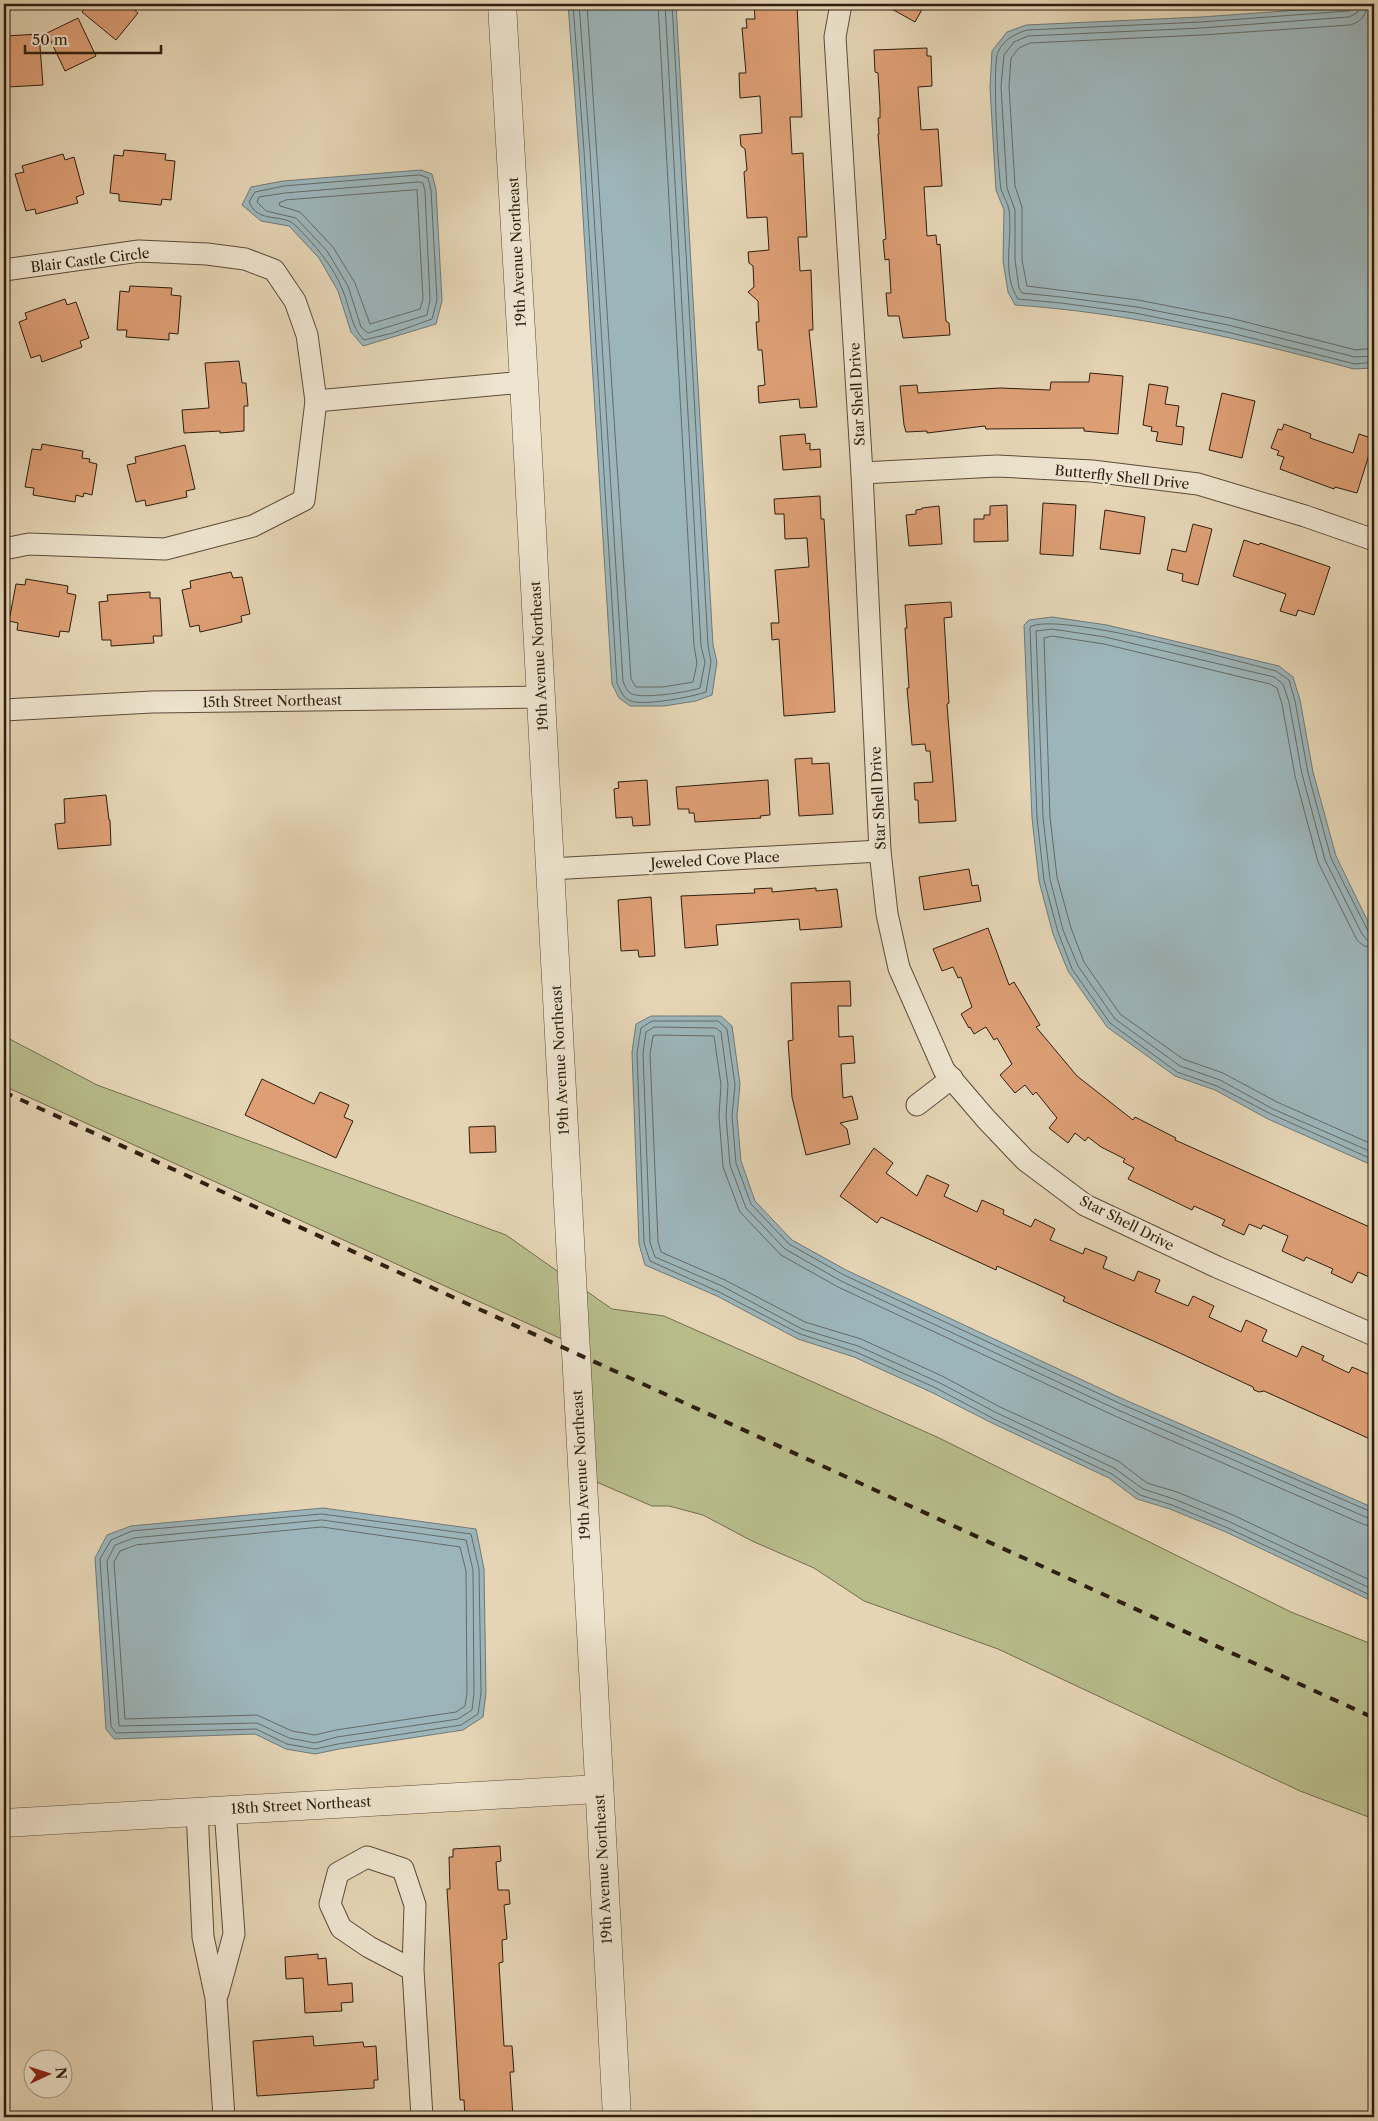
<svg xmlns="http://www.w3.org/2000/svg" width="1378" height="2121" font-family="'Libre Caslon Text',serif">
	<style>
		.green { fill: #b8bc8b; stroke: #736d4e }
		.water { fill: #9cb5ba; stroke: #707976 }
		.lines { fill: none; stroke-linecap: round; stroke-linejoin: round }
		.shore { stroke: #656a65; stroke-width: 1 }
		.building { fill: #de9f75; stroke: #2e1e10 }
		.minor-casing { stroke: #5c4c39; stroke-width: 23 }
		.tertiary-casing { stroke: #5c4c39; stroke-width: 29 }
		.minor { stroke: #eee4cf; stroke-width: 21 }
		.tertiary { stroke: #eee4cf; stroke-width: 28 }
		.rail { stroke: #2e1e10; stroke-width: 4; stroke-dasharray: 9 9; stroke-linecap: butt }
		.labels { text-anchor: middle; stroke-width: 5; stroke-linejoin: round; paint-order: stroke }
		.street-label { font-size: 14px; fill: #2e1e10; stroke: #eee4cf }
	</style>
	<rect width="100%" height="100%" fill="#e5d5b5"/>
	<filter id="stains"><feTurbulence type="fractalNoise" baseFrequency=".004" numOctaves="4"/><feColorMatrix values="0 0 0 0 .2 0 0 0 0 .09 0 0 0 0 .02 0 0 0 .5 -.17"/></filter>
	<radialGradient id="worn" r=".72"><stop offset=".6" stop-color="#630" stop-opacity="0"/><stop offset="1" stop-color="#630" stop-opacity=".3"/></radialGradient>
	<g class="green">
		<polygon points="4,1036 97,1085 506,1235 560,1273 564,1340 4,1086"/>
		<polygon points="582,1288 612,1309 664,1316 937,1437 1291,1612 1374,1645 1374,1819 1300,1791 998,1649 864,1601 814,1568 752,1541 703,1515 669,1506 652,1506 592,1480"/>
	</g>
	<g class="water">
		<polygon points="568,4 676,4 713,645 717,662 712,695 696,701 664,706 630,706 619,698 612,684 579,152"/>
		<path d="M 1369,5 L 1374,6 L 1374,363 L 1372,368 L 1354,369 C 1243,339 1131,313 1015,305 L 1008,292 L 1003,261 L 1004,210 L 996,190 L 990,87 L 992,51 L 1007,32 L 1026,25 L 1201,17 Z"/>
		<polygon points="421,170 432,174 436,189 442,301 436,324 363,346 351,332 338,291 319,258 289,226 261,221 242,205 251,187 283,181"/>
		<polygon points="1052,617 1107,625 1279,666 1293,677 1300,700 1313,772 1336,856 1374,934 1374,1166 1268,1119 1215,1090 1175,1076 1107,1027 1068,971 1053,934 1039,881 1032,818 1024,625 1029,620"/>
		<polygon points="651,1016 721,1016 732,1026 740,1084 737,1116 741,1161 755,1201 792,1240 846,1270 1123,1399 1374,1508 1374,1602 1226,1532 1170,1509 1137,1499 1109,1478 992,1423 933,1393 854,1357 798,1339 717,1296 645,1265 639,1244 632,1052 636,1024"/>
		<polygon points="323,1508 476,1529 484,1569 486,1693 483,1717 463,1730 339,1749 315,1754 286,1749 255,1734 114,1739 106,1729 95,1558 107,1535 131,1526"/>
	</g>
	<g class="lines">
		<g class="shore">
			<path d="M 573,4 L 584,151 L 617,683 C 620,689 623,699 631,701 C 644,706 692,697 706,692 L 711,662 L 708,645 L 672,4"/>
			<path d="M 579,4 L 590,151 L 623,681 C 625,686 627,692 632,694 C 643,699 689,692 700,688 L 705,662 L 701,646 L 665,4"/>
			<polyline points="587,4 631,679 636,687 663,687 693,682 697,663 694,646 658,4"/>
			<path d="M 1353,4 L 1352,9 L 1348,11 L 1201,22 L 1027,30 C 1015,34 1004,39 998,52 C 992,65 998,170 1001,189 C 1003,196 1008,203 1009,210 C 1013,239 1001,273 1018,299 L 1061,303 L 1135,313 L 1227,332 L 1355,364 L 1374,362"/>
			<polyline points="1360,4 1357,13 1349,17 1201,28 1028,36 1014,42 1004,55 1001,86 1007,188 1015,210 1015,260 1019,288 1022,293 1061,297 1137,307 1228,325 1355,357 1374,356"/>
			<path d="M 1367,4 C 1367,15 1361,22 1350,25 L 1202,35 L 1030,43 L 1019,48 L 1011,58 L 1009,86 L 1015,186 L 1022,207 L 1022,260 L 1027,286 L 1138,300 L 1230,318 L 1356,350 L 1374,348"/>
			<path d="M 420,175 L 428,178 L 431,190 L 437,300 L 432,319 L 393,333 L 364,340 C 351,327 350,308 343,291 C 333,265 314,244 295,225 C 283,213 258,224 249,202 L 255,192 L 284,186 Z"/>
			<polygon points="419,182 423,183 425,191 430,300 427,315 368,333 361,327 348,286 327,251 296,218 266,211 257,202 259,197 285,193"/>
			<polygon points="417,190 423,299 420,309 370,324 355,283 333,247 300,212 280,206 279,203 286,200"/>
			<path d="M 1374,934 L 1368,931 L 1331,858 L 1308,773 L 1295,701 L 1289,680 L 1276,671 C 1237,661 1057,611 1030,627 L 1037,818 L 1044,880 L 1058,932 L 1072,969 L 1110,1023 L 1177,1072 L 1217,1086 L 1271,1114 L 1374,1160"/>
			<polyline points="1374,941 1367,940 1362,934 1325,860 1302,774 1289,702 1283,684 1274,677 1105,637 1052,629 1036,631 1043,817 1050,879 1063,930 1078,966 1115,1019 1180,1066 1220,1080 1273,1109 1374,1153"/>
			<polyline points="1374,948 1364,946 1357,940 1318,862 1295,776 1282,704 1277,688 1270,684 1104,644 1052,636 1044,638 1050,817 1057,877 1071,928 1084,962 1120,1014 1183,1059 1223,1073 1277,1102 1374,1145"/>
			<polyline points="1374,1513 1121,1404 844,1275 789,1244 751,1204 736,1163 732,1116 735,1085 727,1029 718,1021 652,1021 641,1028 637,1053 644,1243 650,1261 719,1292 800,1334 856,1352 936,1388 994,1419 1112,1474 1140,1495 1172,1505 1228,1528 1374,1597"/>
			<polygon points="322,1514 471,1534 479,1569 481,1693 478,1714 461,1725 338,1744 315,1749 287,1744 256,1729 116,1733 111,1726 100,1559 111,1540 132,1531"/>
			<polyline points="1374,1519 1368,1518 1118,1410 841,1281 785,1249 746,1208 730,1165 726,1116 728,1085 721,1032 716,1028 654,1027 646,1032 643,1053 650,1242 655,1257 722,1286 802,1329 858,1346 938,1382 997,1413 1114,1468 1143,1489 1174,1499 1230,1522 1374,1590"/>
			<polygon points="322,1520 466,1540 473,1570 474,1693 472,1710 458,1719 337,1737 315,1743 289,1738 257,1723 119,1726 107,1561 115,1545 134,1538"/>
			<polyline points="1374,1526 1365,1525 1115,1416 838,1287 781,1255 740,1212 723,1167 719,1116 721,1085 714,1036 656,1035 653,1036 650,1054 658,1241 661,1252 725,1280 805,1322 861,1339 942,1376 1000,1407 1118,1461 1147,1483 1177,1492 1233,1515 1374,1582"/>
			<polygon points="322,1527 460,1547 466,1571 467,1693 465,1706 456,1712 336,1730 315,1735 292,1731 257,1715 125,1719 114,1562 120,1551 136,1545"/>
		</g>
	</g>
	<g class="building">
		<polygon points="89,4 127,4 138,13 116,40 82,12"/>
		<polygon points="754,4 797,4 802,117 790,117 792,154 803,153 807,237 798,237 800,271 811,270 813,330 809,330 817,407 800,408 799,399 759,403 758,386 765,385 762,350 758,350 756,322 759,322 758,301 748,292 754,287 753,266 749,263 748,252 769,250 767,217 747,218 744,172 747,170 745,149 741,146 740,135 762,133 760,96 740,98 739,73 746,73 742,28 747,28 746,19 755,19"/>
		<polygon points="883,4 925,4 915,22"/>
		<polygon points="78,18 96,56 65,71 47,33"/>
		<polygon points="39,34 43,85 8,87 5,36"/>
		<polygon points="927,48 927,56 931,56 932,86 918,87 921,130 938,129 942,186 924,187 927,236 936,235 937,245 940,244 946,321 949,323 950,335 903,338 899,316 888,316 886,293 891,293 889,259 885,260 883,240 886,239 878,134 879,134 878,118 880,118 880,107 878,73 875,72 874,50"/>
		<polygon points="124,150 166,154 165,160 175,161 171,200 162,199 161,205 119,201 119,194 110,193 114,155 123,156"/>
		<polygon points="63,154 65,160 74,157 84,194 76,197 78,203 36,214 35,209 26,211 15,174 24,172 22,166"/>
		<polygon points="130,286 172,288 171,295 181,296 178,334 169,333 169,340 126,337 127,330 117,330 120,291 129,292"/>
		<polygon points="65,299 67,305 76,302 89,338 80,341 82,347 42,362 40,355 31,358 19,322 27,319 25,313"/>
		<polygon points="239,361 242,383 246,383 248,406 244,406 244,431 220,433 220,431 184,433 182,410 209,408 205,363"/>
		<polygon points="1090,373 1123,376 1118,434 1084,431 1084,428 986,429 985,426 927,433 927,431 906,432 904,425 900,386 917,385 918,393 1000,388 1050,390 1051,382 1089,382"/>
		<polygon points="1149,384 1168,387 1165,404 1179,406 1176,426 1184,427 1182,445 1156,441 1158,432 1151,431 1152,427 1143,425"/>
		<polygon points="1222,393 1255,401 1242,458 1209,450"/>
		<polygon points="1284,424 1311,434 1310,438 1353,453 1359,434 1374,439 1357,493 1335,487 1334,489 1280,469 1284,457 1277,455 1279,451 1271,448 1278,429 1282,430"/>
		<polygon points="805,434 806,444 810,443 810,450 820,449 821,467 783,470 780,436"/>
		<polygon points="42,444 83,451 82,458 90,459 89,462 97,464 92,495 84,493 83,497 76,495 75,502 33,495 34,488 25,487 32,449 41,450"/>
		<polygon points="185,445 195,489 186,491 187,497 146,506 145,500 136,502 127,465 136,463 135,457"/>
		<polygon points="820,496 821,519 824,519 825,536 835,712 784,716 779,639 772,640 771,623 779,623 775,570 809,567 807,538 785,539 784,514 775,514 774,499"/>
		<polygon points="1043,503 1076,505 1073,556 1040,554"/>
		<polygon points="1007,505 1008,541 974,542 974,519 984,519 984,515 990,515 990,506"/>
		<polygon points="939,506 942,544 909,546 906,515 916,514 916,510 922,509 922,508"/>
		<polygon points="1105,510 1145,517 1140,554 1100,549"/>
		<polygon points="1193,524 1212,529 1198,585 1182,581 1183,574 1167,570 1172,549 1186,552"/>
		<polygon points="1244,540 1259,545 1260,543 1330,567 1314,615 1298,610 1296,616 1280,611 1286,594 1233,576"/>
		<polygon points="231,572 233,578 242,577 250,614 241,616 242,622 226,626 200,632 199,625 190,627 182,590 191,588 190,581"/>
		<polygon points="26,579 68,586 67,593 76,595 69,632 60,631 59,637 17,630 18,623 9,621 16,584 25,585"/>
		<polygon points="150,592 150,598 160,598 162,636 153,636 154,643 111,646 111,640 102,640 99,602 108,601 107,595"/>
		<polygon points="951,602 952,617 944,618 949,703 947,704 956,821 919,823 918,800 915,800 914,783 933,782 930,751 926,751 925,744 912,745 907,688 909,688 905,628 907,628 905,605"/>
		<polygon points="812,758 812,764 829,763 833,814 799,816 795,759"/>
		<polygon points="647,780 650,825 633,826 632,817 616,818 614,789 619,788 618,782"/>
		<polygon points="768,780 770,815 760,816 761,818 695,822 694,813 689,813 689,809 678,809 676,787"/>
		<polygon points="106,795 109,820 110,820 111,845 58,849 55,824 65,823 64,799"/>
		<polygon points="969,869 972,886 978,885 981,901 924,910 919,877"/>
		<polygon points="772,888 772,892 816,888 816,891 837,889 842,927 800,930 799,919 716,925 718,945 685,948 681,896 755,893 754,889"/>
		<polygon points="651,897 655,956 639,957 638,950 621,951 618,900"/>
		<polygon points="988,928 1009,985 1014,982 1040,1025 1036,1027 1077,1076 1133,1120 1135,1117 1176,1138 1175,1140 1374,1229 1374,1267 1369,1277 1358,1272 1352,1283 1331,1273 1333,1269 1306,1257 1304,1261 1282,1251 1288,1236 1263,1225 1261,1229 1249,1224 1244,1235 1222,1225 1225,1220 1194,1206 1192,1210 1128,1179 1134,1168 1123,1162 1125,1159 1101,1147 1088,1137 1085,1141 1075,1133 1068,1143 1049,1128 1057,1118 1036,1092 1033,1095 1025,1085 1015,1093 1000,1075 1012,1064 997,1038 994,1040 986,1027 974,1034 970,1027 969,1028 961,1014 972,1007 961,977 958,978 953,967 942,971 933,949"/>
		<polygon points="850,981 851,1006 838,1006 839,1037 853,1036 855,1063 841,1064 843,1098 852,1096 858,1119 840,1123 847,1129 850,1144 806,1155 792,1097 788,1041 793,1040 791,983"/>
		<polygon points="262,1079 314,1104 320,1092 349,1105 344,1117 353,1121 336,1158 245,1115"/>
		<polygon points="495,1126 496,1152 470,1153 469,1127"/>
		<polygon points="874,1148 893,1163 886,1173 917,1196 927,1175 949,1185 944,1196 977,1212 982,1200 1004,1210 1003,1214 1031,1227 1035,1219 1055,1229 1050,1240 1083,1254 1085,1248 1107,1257 1103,1268 1134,1281 1138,1271 1160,1280 1155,1292 1188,1306 1193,1296 1214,1306 1209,1317 1241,1332 1246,1320 1267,1330 1262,1341 1297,1357 1302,1346 1324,1356 1322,1360 1349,1373 1352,1367 1373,1376 1368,1388 1374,1390 1374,1429 1370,1439 1264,1391 1259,1392 1254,1390 1253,1387 1169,1348 1063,1301 1065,1297 997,1266 996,1270 881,1217 877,1223 840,1196"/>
		<polygon points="500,1846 501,1861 496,1862 498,1890 509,1890 510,1904 504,1905 507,1939 502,1940 503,1962 499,1963 504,2046 512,2046 514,2072 510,2072 513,2117 465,2117 464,2100 460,2100 447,1889 450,1889 449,1857 453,1857 453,1849"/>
		<polygon points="318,1954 318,1959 326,1958 328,1985 352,1983 353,2002 341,2003 342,2011 305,2013 303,1978 286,1979 285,1957"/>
		<polygon points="313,2036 314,2046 363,2042 364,2047 376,2046 378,2080 374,2080 374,2088 257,2096 253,2041"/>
	</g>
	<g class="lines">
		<defs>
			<g id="minor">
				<polyline points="841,4 835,37 862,473 880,851 887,914 899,968 944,1070 986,1119 1025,1160 1085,1205 1217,1267 1374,1335"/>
				<polyline points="4,270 139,251 207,254 245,259 274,270 295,301 307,335 316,401 304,500 253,526 165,549 29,544 4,549"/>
				<polyline points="316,401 524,382"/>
				<polyline points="862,473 997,466 1092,471 1198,484 1305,516 1374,540"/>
				<polyline points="4,710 152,702 541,697"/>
				<polyline points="550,869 880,851"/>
				<polyline points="917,1105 952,1078"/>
				<polyline points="197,1811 203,1937 216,1998 224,2117"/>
				<polyline points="413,1970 369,1947 341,1928 330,1904 338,1873 367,1857 403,1869 415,1905 413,1970 422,2117"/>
				<polyline points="218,1993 234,1934 225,1809"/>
			</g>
			<g id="tertiary">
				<polyline points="502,4 524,382 617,2117"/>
				<polyline points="4,1823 598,1789"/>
			</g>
		</defs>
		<use href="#minor" class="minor-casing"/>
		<use href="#tertiary" class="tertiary-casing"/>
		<use href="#minor" class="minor"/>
		<use href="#tertiary" class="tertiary"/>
		<polyline class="rail" points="4,1092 1374,1718"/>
	</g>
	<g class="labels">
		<g class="street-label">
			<text transform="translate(517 252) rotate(-93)" y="5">19th Avenue Northeast</text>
			<text transform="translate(90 260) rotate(-7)" y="5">Blair Castle Circle</text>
			<text transform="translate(857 394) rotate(-93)" y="5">Star Shell Drive</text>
			<text transform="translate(1122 477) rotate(6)" y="5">Butterfly Shell Drive</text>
			<text transform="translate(539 656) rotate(-93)" y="5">19th Avenue Northeast</text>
			<text transform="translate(272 701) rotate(-1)" y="5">15th Street Northeast</text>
			<text transform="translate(878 798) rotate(-93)" y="5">Star Shell Drive</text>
			<text transform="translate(715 860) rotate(-3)" y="5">Jeweled Cove Place</text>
			<text transform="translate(560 1060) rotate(-93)" y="5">19th Avenue Northeast</text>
			<text transform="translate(1127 1223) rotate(27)" y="5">Star Shell Drive</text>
			<text transform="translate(581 1465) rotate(-93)" y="5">19th Avenue Northeast</text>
			<text transform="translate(301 1805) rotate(-3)" y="5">18th Street Northeast</text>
			<text transform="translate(603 1869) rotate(-93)" y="5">19th Avenue Northeast</text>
		</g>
	</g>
	<rect width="1378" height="2121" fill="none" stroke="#e5d5b5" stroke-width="20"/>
	<rect x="5" y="5" width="1368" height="2111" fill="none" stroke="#2e1e10" stroke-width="2.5"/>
	<rect x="10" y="10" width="1358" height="2101" fill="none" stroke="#2e1e10"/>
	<g transform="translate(48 2074) rotate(86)"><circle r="24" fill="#eee4cf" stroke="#a19583"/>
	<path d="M0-4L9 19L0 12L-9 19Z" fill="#8f2418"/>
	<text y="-8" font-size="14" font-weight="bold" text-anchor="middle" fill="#2e1e10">N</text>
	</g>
	<path d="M25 45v8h136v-8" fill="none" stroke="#2e1e10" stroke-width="2.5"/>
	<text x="32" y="45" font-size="15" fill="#2e1e10" stroke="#eee4cf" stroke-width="4" paint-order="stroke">50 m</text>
	<rect width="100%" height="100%" filter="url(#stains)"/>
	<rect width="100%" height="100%" fill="url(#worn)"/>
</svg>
